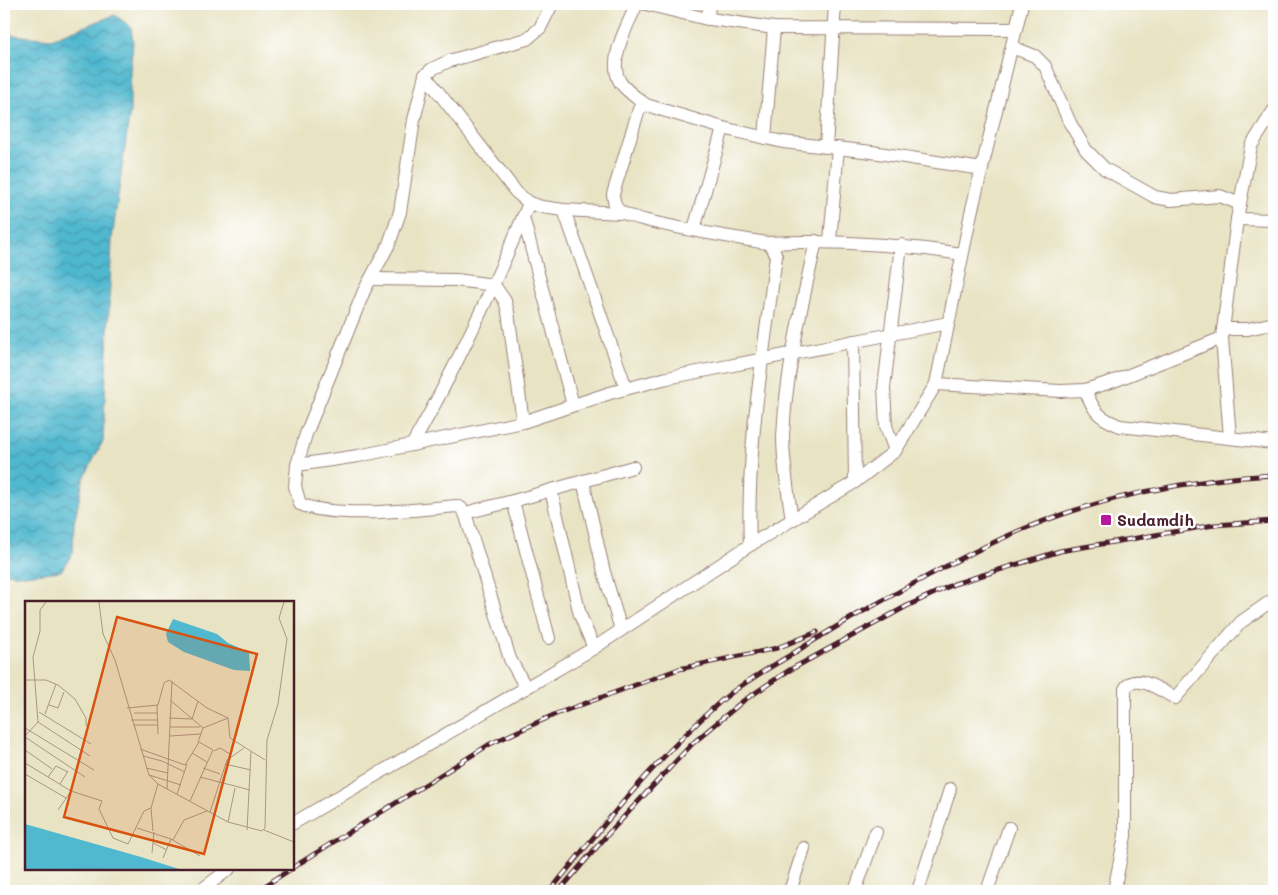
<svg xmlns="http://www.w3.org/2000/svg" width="1278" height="895" font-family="Mali,sans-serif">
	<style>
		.water { fill: url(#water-waves); stroke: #4d6c7d }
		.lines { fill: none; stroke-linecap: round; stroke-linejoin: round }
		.street-casing { stroke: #998177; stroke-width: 14 }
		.street { stroke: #fff; stroke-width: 12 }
		.rail-casing { stroke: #4a1f2b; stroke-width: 5 }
		.rail { stroke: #fff; stroke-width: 3; stroke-dasharray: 9; stroke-linecap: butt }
		.poi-dot { fill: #b5179e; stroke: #fff; stroke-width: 2 }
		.labels { text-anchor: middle; stroke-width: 5; stroke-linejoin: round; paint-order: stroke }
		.poi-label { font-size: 16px; font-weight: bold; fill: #4a1f2b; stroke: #fff; text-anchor: start }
		.inset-road { fill: none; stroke: #a99586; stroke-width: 1 }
		.view { fill: #d8530f; fill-opacity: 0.15; stroke: #d8530f; stroke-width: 2.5 }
		.inset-edge { fill: none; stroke: #4a1f2b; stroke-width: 2.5 }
	</style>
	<defs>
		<pattern id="water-waves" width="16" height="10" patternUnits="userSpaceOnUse" patternTransform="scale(1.25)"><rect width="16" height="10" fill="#50b8cf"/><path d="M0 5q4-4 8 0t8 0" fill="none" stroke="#4495a8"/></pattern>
	</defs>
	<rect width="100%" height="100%" fill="#fff"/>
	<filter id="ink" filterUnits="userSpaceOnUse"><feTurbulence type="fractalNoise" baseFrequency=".02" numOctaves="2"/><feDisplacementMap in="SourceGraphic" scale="10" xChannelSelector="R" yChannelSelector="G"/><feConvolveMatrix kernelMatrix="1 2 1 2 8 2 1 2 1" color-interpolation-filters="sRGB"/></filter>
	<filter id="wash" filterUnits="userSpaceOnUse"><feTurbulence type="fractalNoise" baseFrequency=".0096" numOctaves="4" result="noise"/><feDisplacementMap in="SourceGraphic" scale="20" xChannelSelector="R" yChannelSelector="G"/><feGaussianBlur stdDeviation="1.12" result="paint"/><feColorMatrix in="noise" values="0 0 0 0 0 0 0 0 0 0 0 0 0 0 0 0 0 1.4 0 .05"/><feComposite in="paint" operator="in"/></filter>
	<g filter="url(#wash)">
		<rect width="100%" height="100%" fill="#e8e3c3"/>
		<polygon class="water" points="115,15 131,27 133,43 130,70 130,111 112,239 103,441 83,480 74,523 73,553 61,571 24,575 4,573 4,42 11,35 51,39"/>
	</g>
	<g filter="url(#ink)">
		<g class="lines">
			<defs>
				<g id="street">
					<path d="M 637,4 C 628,24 607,60 620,82 C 626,91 637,98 646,105"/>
					<polyline points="646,4 703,18 774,28 1016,29"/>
					<polyline points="708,19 709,4"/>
					<polyline points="1012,47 1035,56 1045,66 1070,123 1086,150 1105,169 1155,197 1171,200 1220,196 1240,204"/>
					<polyline points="425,75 516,192 529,203 542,207 564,210 621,213"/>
					<polyline points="765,138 774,28"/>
					<polyline points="826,147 835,4"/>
					<polyline points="564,210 626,388"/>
					<polyline points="523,217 573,405"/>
					<polyline points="1237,219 1274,220"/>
					<polyline points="694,229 723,128"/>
					<polyline points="830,241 838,148"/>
					<path d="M 767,243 C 834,240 895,244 962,254"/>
					<polyline points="371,279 456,280 494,285 505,301 508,312 523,422"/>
					<polyline points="1223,329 1248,329 1274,323"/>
					<polyline points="853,341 855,482"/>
					<path d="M 936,384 L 1061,391 L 1085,390 C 1094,411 1097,417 1120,426 L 1274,443"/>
					<polyline points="1085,390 1114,381 1222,338"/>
					<polyline points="1230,437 1222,338 1237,219 1251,146 1274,110"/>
					<path d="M 412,445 C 457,367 494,286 529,203"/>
					<polyline points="895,451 886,426 884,388 901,245"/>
					<polyline points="297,465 358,456 523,422 610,393 667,378 948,323"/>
					<polyline points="583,481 604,572 621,630"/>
					<polyline points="551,490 580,615 594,648"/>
					<polyline points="513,501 549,638"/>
					<polyline points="465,513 513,501 633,467"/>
					<path d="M 792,520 C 788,492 783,464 783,436 C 786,370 802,305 816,241"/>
					<path d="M 750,545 C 746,447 764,352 776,256 L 773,248 L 767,243 C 742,239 633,222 620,211 C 614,207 614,201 613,194 L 639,109 L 646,105 L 723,128 L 783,142 L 872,152 L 982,169"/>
					<path d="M 526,688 L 510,659 L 465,513 L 461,508 L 456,506 C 416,510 335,519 300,504 L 295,486 L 297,465 L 306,434 L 364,291 L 389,244 L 400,212 L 414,120 L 425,75 L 432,69 L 449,61 L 527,39 L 540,28 L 552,4"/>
					<polyline points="292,824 594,648 750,545 855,482 895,451 936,384 971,213 1022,4"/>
					<polyline points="200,891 229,869"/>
					<polyline points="790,891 804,848"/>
					<polyline points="855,891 876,832"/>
					<polyline points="918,891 950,789"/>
					<polyline points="987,891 1009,828"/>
					<path d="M 1114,891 L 1125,836 L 1125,689 C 1135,671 1162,691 1175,698 L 1241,622 L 1274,599"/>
				</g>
			</defs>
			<use href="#street" class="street-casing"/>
			<use href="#street" class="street"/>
			<defs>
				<g id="rail">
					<polyline points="292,868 490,744 556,714 679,669 777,648 817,632"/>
					<polyline points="257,891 291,869"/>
					<path d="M 550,891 C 603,825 657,758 721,701 C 742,683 766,670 789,656 C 816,639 843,622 871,607 C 920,580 970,552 1021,530 C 1100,497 1190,479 1274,475"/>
					<polyline points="559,891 608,834 692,744 743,701 788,671 907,606 954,584 1060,551 1214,525 1274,521"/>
				</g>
			</defs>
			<use href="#rail" class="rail-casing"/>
			<use href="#rail" class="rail"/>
		</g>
	</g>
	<rect class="poi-dot" x="1100" y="514" width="12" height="12" rx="2.5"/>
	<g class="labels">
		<g class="poi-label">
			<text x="1117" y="526">Sudamdih</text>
		</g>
	</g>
	<g transform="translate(25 601)">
		<rect width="269" height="269" fill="#e8e3c3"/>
		<path d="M 148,18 L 192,33 L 203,42 L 224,51 L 225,70 L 209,69 L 159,51 L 143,41 L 141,33 ZM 0,223 L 116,256 L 154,268 L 0,268 Z" fill="#50b8cf"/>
		<path class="inset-road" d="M 74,1 L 78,33 L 90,59 L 124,174 L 133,183 L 203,221 L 237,230 L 240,227 L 242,139 L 253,103 L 262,38 L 254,17 L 259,1M 0,79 L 21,79 L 33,84 L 50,98 L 61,117 L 61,125M 145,99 L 178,127M 24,104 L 33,107 L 39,91M 132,104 L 133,133M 102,107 L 133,104 L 139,82 L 144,79 L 182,107 L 203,117 L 205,137 L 240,159M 14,111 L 66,143M 109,112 L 132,112M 20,113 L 31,83M 144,117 L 167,118 L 173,100M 106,119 L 132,119M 13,121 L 65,155M 108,124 L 132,124M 145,126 L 175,126M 0,127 L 69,169M 0,135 L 13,121 L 8,56 L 15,30 L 15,9 L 21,1M 145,135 L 176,133M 0,136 L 60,176M 209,140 L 216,117M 173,141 L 178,127 L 203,117M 115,148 L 160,164 L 174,141 L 188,149 L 165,200M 0,149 L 27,168M 189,150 L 195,147 L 205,153M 167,152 L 182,161M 118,155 L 137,160 L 160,171M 0,162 L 46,190 L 77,200 L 74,208 L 88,237 L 103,243 L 119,210 L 126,207 L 133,183M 200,163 L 226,169M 121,167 L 143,172M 178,167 L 195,173M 0,173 L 41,197M 124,174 L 156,184M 23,176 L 31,165 L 43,171M 175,176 L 225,189M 35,183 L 43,170M 142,188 L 147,80M 152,193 L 162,163M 126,207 L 128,230M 33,209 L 46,190M 185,211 L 202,159 L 219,147M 203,221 L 210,187M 112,227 L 146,238 L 175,255M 222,229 L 226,151M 239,229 L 269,241M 148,239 L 159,219 L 182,210M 128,242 L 142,249M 127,252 L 129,231M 138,257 L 146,238"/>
		<path class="view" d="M 92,16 L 232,53 L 179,253 L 39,216 Z"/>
		<rect width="269" height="269" class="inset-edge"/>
	</g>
	<rect width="1278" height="895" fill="none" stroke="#fff" stroke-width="20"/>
</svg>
